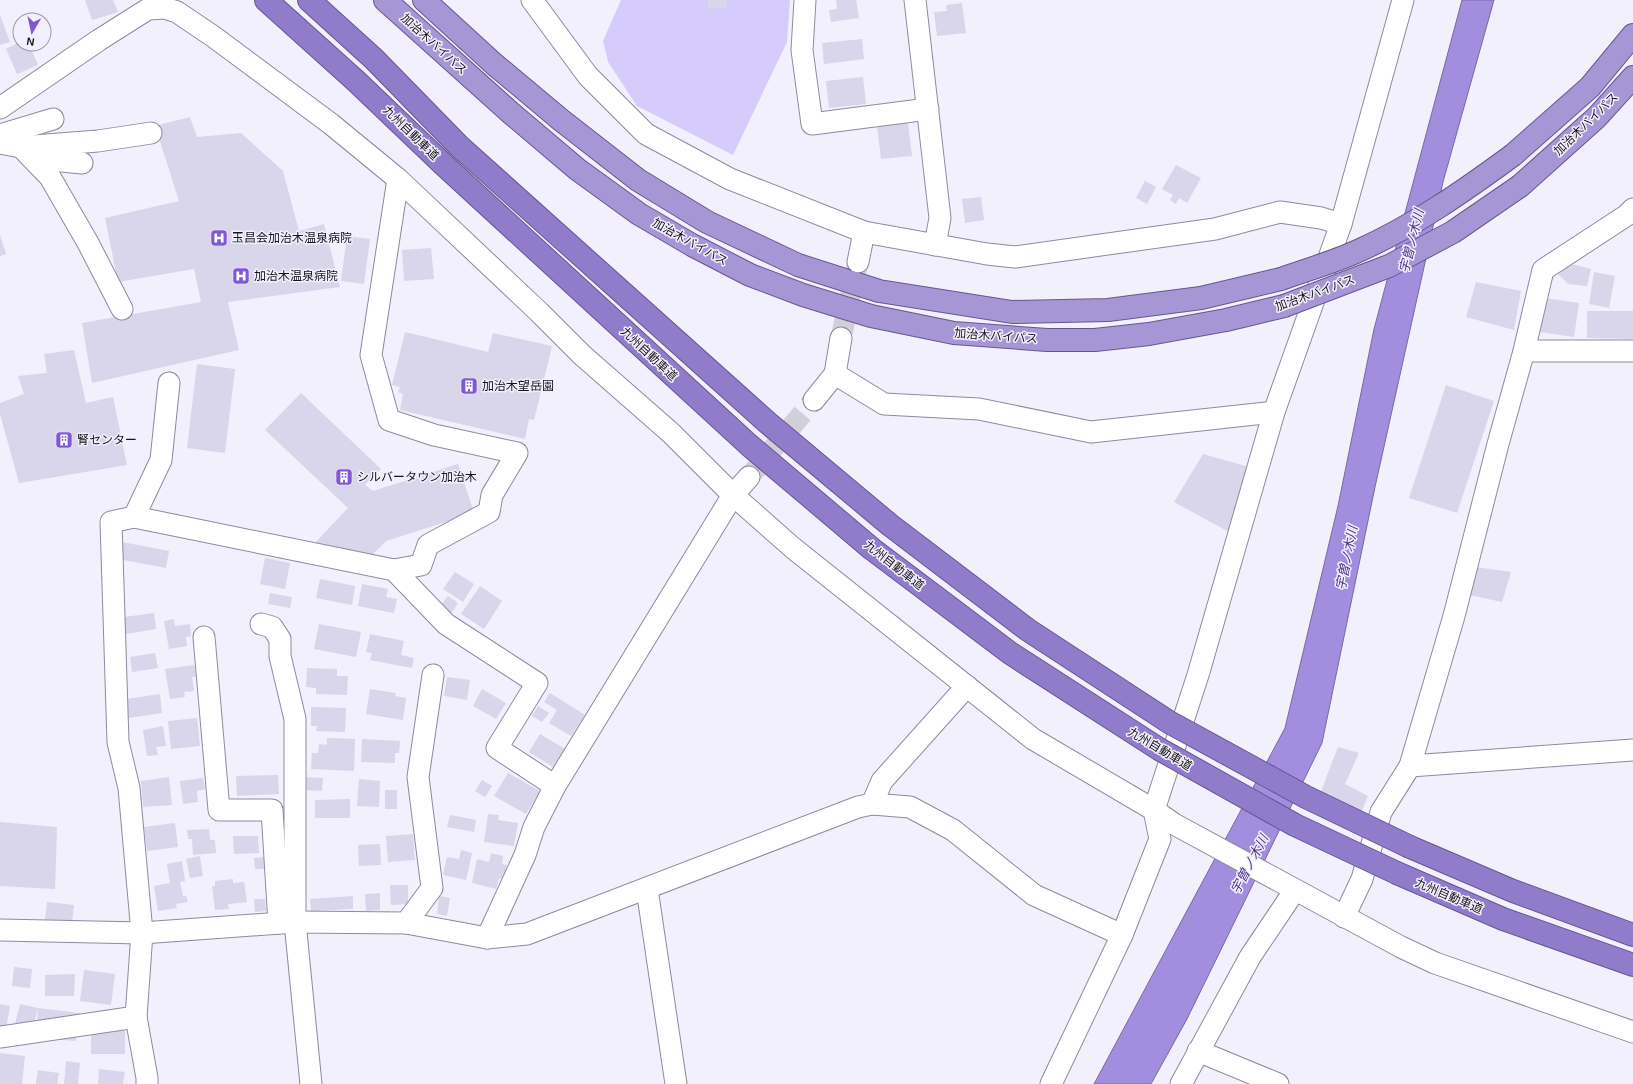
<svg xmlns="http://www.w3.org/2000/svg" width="1633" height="1084" font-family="Helvetica,'Noto Sans JP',sans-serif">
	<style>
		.green { fill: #d6ccfb }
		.water { fill: #a28ddf; stroke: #7868a4 }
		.building { fill: #d9d5ea }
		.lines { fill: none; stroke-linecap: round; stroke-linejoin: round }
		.minor-tunnel { stroke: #d1cfda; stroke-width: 21; stroke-dasharray: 21 10; stroke-linecap: butt }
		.minor-casing { stroke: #8e8a9d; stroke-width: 23 }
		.trunk-casing { stroke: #66578e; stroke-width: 24 }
		.motorway-casing { stroke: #66578e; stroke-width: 24 }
		.minor { stroke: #fff; stroke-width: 21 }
		.trunk { stroke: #a796d6; stroke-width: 22 }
		.motorway { stroke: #917ccc; stroke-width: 22 }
		.trunk-bridge-casing { stroke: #66578e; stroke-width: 24; stroke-linecap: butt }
		.motorway-bridge-casing { stroke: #66578e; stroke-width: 24; stroke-linecap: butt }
		.trunk-bridge { stroke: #a796d6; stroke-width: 22 }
		.motorway-bridge { stroke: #917ccc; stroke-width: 22 }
		.labels { text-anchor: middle; stroke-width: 3; stroke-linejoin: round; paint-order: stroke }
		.street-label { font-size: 12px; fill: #15131b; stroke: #f2f0fc }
		.poi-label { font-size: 12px; fill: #15131b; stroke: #f2f0fc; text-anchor: start }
		.water-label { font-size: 13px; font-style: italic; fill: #502f8e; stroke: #f2f0fc }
	</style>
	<rect width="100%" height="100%" fill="#f2f0fc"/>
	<polygon class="green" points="621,0 790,0 787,42 733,155 637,106 608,62 603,41"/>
	<polygon class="water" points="1462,0 1494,0 1443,182 1375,487 1322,743 1187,1019 1151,1084 1094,1084 1285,728 1338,506 1374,329"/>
	<g class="building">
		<polygon points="85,0 113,0 118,12 92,20"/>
		<polygon points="708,0 727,0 727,8 708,9"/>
		<polygon points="836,0 856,0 859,18 831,22 829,10 837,9"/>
		<polygon points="962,3 966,33 937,36 934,12 947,11 946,5"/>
		<polygon points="0,15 10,42 0,45"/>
		<polygon points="862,39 864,59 824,64 822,43"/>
		<polygon points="20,42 20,44 29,44 38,65 17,74 6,49"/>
		<polygon points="863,77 866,104 829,108 826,81"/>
		<polygon points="190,117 197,137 241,133 283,171 299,231 324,224 340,287 228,302 239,350 92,383 82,323 201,302 194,269 118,282 105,218 179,201 155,126"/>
		<polygon points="908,123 912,156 881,159 877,126"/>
		<polygon points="1176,165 1201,178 1187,203 1179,198 1176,204 1170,200 1173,195 1162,189"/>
		<polygon points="1145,181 1156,187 1147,204 1136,198"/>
		<polygon points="981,197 984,220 965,223 962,199"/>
		<polygon points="0,235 6,254 0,256"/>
		<polygon points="347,236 370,239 364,284 341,281"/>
		<polygon points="431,248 434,279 404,281 402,250"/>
		<polygon points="1571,264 1591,269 1587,286 1568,284 1558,274"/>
		<polygon points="1594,272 1615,276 1609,308 1589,304"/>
		<polygon points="1476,282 1521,291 1514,330 1466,317"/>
		<polygon points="1545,298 1579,303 1574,337 1540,332"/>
		<polygon points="1587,311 1633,311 1633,339 1587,338"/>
		<polygon points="405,332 488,352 493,333 552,346 534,420 529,419 525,439 400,410 403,394 398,392 400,387 392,385"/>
		<polygon points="74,350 86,403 113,397 127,465 19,483 0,414 0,403 24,394 18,376 47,373 44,354"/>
		<polygon points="197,364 235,369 225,453 187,448"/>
		<polygon points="1446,385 1494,401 1457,513 1409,498"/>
		<polygon points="301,393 381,469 365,485 373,491 458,464 474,513 386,541 372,555 312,546 348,508 265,430"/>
		<polygon points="1203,454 1249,467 1229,532 1174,502"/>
		<polygon points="122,542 169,551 166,568 118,559"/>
		<polygon points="265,558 290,563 285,589 260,584"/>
		<polygon points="1476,567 1511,572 1502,602 1469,595"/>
		<polygon points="455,572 474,584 463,602 443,589"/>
		<polygon points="320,579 355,586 352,605 316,598"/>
		<polygon points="362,584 388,589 386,597 397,599 394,613 358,606"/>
		<polygon points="480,586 502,601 484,629 461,614"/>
		<polygon points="270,593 292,597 290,608 268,604"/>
		<polygon points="448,596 458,603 451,614 440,606"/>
		<polygon points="154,613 156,629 126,634 124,617"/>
		<polygon points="174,619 175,626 190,624 191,636 186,637 187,646 169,649 164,621"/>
		<polygon points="319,624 361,632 356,657 314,649"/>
		<polygon points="370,634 404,641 401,655 414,658 412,668 370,660 372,653 366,652"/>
		<polygon points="155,653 158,668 132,672 130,657"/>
		<polygon points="194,665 196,677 192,677 194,691 184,692 185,697 170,699 165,669"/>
		<polygon points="307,668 337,669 337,676 348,676 347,695 316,694 316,688 306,687"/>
		<polygon points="447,677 470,680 467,700 444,696"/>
		<polygon points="370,689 396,693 395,696 406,698 403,720 366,714"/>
		<polygon points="482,689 506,703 496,719 473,706"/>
		<polygon points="550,693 585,715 571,736 549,723 557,710 544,702"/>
		<polygon points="160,694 162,713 129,718 126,699"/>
		<polygon points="538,706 549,713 542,722 532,716"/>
		<polygon points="311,707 346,708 345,732 316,731 317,726 311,726"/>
		<polygon points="197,718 200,746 171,749 168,721"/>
		<polygon points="163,726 166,746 156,747 158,755 147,756 143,730"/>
		<polygon points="540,734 565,749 553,767 529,752"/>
		<polygon points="327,738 355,739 354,771 311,769 312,753 318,753 319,744 327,745"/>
		<polygon points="362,739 400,741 399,753 395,753 395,763 361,762"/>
		<polygon points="1338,747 1359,753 1345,784 1368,796 1360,815 1320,794"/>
		<polygon points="508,773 540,791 526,814 494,796"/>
		<polygon points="278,775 279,794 237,796 236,776"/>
		<polygon points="169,777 172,805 143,807 141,781"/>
		<polygon points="305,777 323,778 322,791 305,790"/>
		<polygon points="203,778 205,789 197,791 198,802 183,804 180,781"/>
		<polygon points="359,779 380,781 379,807 357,806"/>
		<polygon points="482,780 492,786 485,797 475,791"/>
		<rect x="385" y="790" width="12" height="19"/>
		<polygon points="350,799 350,818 315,818 315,800"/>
		<polygon points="488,814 499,815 498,820 518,823 514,846 484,842"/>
		<polygon points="450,815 476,820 474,832 447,827"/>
		<polygon points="0,822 57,827 55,889 0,886"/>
		<polygon points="175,823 178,847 147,851 144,827"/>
		<polygon points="209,829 210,840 215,840 216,853 193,855 192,839 188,839 187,830"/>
		<polygon points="413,834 415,860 388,862 386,836"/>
		<polygon points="233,836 258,836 259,853 234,854"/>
		<polygon points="380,844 381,865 359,866 358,845"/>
		<polygon points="461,850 472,853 466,880 443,875 447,857 459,859"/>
		<polygon points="491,853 503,856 502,864 507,865 504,879 499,878 496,889 472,883 477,859 489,862"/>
		<polygon points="200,856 203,876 190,878 186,859"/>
		<polygon points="266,857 267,869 255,869 254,858"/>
		<polygon points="182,861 185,881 180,882 183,896 186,896 188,902 176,904 177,908 158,911 154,886 170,883 167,864"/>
		<polygon points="233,879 233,883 244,882 247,902 228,904 229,909 215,910 212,886 215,886 215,881"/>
		<polygon points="390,885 408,885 408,904 391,905"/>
		<polygon points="380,893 380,910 366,911 365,894"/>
		<polygon points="353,896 353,909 311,911 310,899"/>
		<polygon points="439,896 450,898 447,916 437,914"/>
		<polygon points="254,899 265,899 266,911 255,912"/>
		<polygon points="47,902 74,905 72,924 45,921"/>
		<polygon points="14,967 32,969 30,988 12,986"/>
		<polygon points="84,970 115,974 111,1005 80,1001"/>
		<polygon points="75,974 74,996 45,996 45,975"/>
		<polygon points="0,1004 10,1006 4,1040 0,1040"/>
		<polygon points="20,1004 38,1008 30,1040 12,1035"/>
		<polygon points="38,1008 80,1013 76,1041 36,1038"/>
		<polygon points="91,1030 125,1031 125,1054 91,1054"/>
		<polygon points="0,1053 25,1056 22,1084 0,1084"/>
		<polygon points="66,1061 80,1063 78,1084 64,1084"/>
		<polygon points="99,1069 125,1072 123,1084 98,1084"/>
		<polygon points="38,1070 59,1073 57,1084 36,1084"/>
	</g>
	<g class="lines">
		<g class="minor-tunnel">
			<polyline points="841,338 857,267"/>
			<polyline points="749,477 814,400"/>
		</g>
		<defs>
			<g id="minor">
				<polyline points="532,0 588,76 646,134 730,179 864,232 987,254 1015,257 1215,229 1280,212 1321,218 1341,224"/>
				<polyline points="805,0 802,50 812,124 928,109"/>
				<polyline points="915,0 940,218 935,245"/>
				<polyline points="0,108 99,40 148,9 165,8 177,12 214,37 331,124 398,179 539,312 582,355 671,433 733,495 793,548 1033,739 1154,810 1174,824 1401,947 1435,963 1633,1032"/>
				<polyline points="0,135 53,119"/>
				<polyline points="0,143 21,147 98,141 151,133"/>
				<polyline points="21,147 50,177 88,243 122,309"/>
				<polyline points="32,158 82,163"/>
				<polyline points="858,262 864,232"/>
				<polyline points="841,338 835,374 884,404 979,409 1091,432 1274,412"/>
				<polyline points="1524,351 1633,351"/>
				<polyline points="814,400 835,374"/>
				<polyline points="134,517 161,460 169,383"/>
				<polyline points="394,570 421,565 428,545 489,512 492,495 517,453 434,435 389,420 371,355 398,179"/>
				<polyline points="261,624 272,627 280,639 280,656 295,719 295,922 311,1084"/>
				<polyline points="204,637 219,810 272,810 279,923"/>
				<polyline points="1410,766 1633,750"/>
				<polyline points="872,804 882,781 967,686"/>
				<polyline points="647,889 676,1084"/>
				<polyline points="1344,917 1362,879 1381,812 1410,766 1454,616 1498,444 1524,351 1543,270 1627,215 1633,209"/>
				<polyline points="406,923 432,888 418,777 433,675"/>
				<polyline points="0,930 142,933 295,922 406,923 487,938 527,934 858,807 872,804 910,807 953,830 1034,895 1122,935"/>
				<polyline points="487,938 525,855 534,827 555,786 733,495 749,477"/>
				<polyline points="0,1037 136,1017"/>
				<polyline points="1198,1051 1278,1084"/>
				<polyline points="147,1084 147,1078 136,1017 142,933 129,788 118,742 111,522 134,517 394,570 446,624 537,683 497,748 555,786"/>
				<polyline points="1051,1084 1122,935 1160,839 1154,810 1198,675 1274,412 1341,224 1403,0"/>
				<polyline points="1181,1084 1250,957 1295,890"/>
			</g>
			<g id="trunk">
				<polyline points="385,0 512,114 577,169 639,214 692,245 750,275 803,295 871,316 954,333 1047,340 1095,340 1149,334 1226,320 1284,306"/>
				<polyline points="424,0 494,64 561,120 638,180 707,222 798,265 879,291 1012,312 1108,310 1201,298 1281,279"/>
				<polyline points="1513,155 1590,87 1633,35"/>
				<polyline points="1520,186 1597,117 1633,77"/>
			</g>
			<g id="motorway">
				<polyline points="266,0 356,81 444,165 749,445 872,549 1010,653 1159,749"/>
				<polyline points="309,0 374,59 459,146 768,423 890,525 1028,630 1169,722"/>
				<polyline points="1410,847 1513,891 1633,935"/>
				<polyline points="1399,874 1503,919 1633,965"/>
			</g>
		</defs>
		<use href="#minor" class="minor-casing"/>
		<use href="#trunk" class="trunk-casing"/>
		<use href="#motorway" class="motorway-casing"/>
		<use href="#minor" class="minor"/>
		<use href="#trunk" class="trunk"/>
		<use href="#motorway" class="motorway"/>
		<defs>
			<g id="trunk-bridge">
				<path d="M 1281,279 C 1306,270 1334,262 1358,251 C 1414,226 1464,191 1513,155"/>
				<polyline points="1284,306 1389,266 1453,232 1520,186"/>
			</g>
			<g id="motorway-bridge">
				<polyline points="1169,722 1306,797 1410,847"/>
				<polyline points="1159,749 1295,825 1399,874"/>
			</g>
		</defs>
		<use href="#trunk-bridge" class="trunk-bridge-casing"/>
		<use href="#motorway-bridge" class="motorway-bridge-casing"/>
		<use href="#trunk-bridge" class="trunk-bridge"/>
		<use href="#motorway-bridge" class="motorway-bridge"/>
	</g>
	<defs>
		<symbol id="hospital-square" viewBox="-11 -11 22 22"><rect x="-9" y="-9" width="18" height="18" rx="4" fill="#8059d2" stroke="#f2f0fc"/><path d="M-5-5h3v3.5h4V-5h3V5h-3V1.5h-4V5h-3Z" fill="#fff"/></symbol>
		<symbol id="building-square" viewBox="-11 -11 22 22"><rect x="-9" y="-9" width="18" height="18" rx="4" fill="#8059d2" stroke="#f2f0fc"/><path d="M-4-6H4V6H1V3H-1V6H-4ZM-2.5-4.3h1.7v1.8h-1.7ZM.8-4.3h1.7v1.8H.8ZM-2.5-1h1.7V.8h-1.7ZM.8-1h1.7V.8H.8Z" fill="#fff"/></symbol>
	</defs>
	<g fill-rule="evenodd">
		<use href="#hospital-square" x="209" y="228" width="20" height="20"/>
		<use href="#hospital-square" x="231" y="266" width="20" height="20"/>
		<use href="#building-square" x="459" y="376" width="20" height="20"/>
		<use href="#building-square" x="54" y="430" width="20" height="20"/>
		<use href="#building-square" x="334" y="467" width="20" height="20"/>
	</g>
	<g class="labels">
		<g class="street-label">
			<text transform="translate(434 44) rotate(42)" y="4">加治木バイパス</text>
			<text transform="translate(1586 124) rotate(-44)" y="4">加治木バイパス</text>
			<text transform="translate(411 133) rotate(44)" y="4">九州自動車道</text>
			<text transform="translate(690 242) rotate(29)" y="4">加治木バイパス</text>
			<text transform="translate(1315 293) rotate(-20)" y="4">加治木バイパス</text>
			<text transform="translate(996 336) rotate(4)" y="4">加治木バイパス</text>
			<text transform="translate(649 354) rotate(43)" y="4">九州自動車道</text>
			<text transform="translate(894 565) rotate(38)" y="4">九州自動車道</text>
			<text transform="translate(1160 749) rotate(31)" y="4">九州自動車道</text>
			<text transform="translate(1449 896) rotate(23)" y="4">九州自動車道</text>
		</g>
		<g class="poi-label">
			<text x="232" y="242">玉昌会加治木温泉病院</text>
			<text x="254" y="280">加治木温泉病院</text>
			<text x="482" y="390">加治木望岳園</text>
			<text x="77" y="444">腎センター</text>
			<text x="357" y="481">シルバータウン加治木</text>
		</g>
		<g class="water-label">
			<text transform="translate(1411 241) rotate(-76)" y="5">宇曽ノ木川</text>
			<text transform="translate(1346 558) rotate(-79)" y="5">宇曽ノ木川</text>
			<text transform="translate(1249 864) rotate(-62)" y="5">宇曽ノ木川</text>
		</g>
	</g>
	<g transform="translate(32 32) rotate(189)"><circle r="19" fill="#f2f0fc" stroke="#9a98a2"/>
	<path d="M0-3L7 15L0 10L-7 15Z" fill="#8059d2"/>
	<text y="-6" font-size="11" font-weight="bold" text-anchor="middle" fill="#15131b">N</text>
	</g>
</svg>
